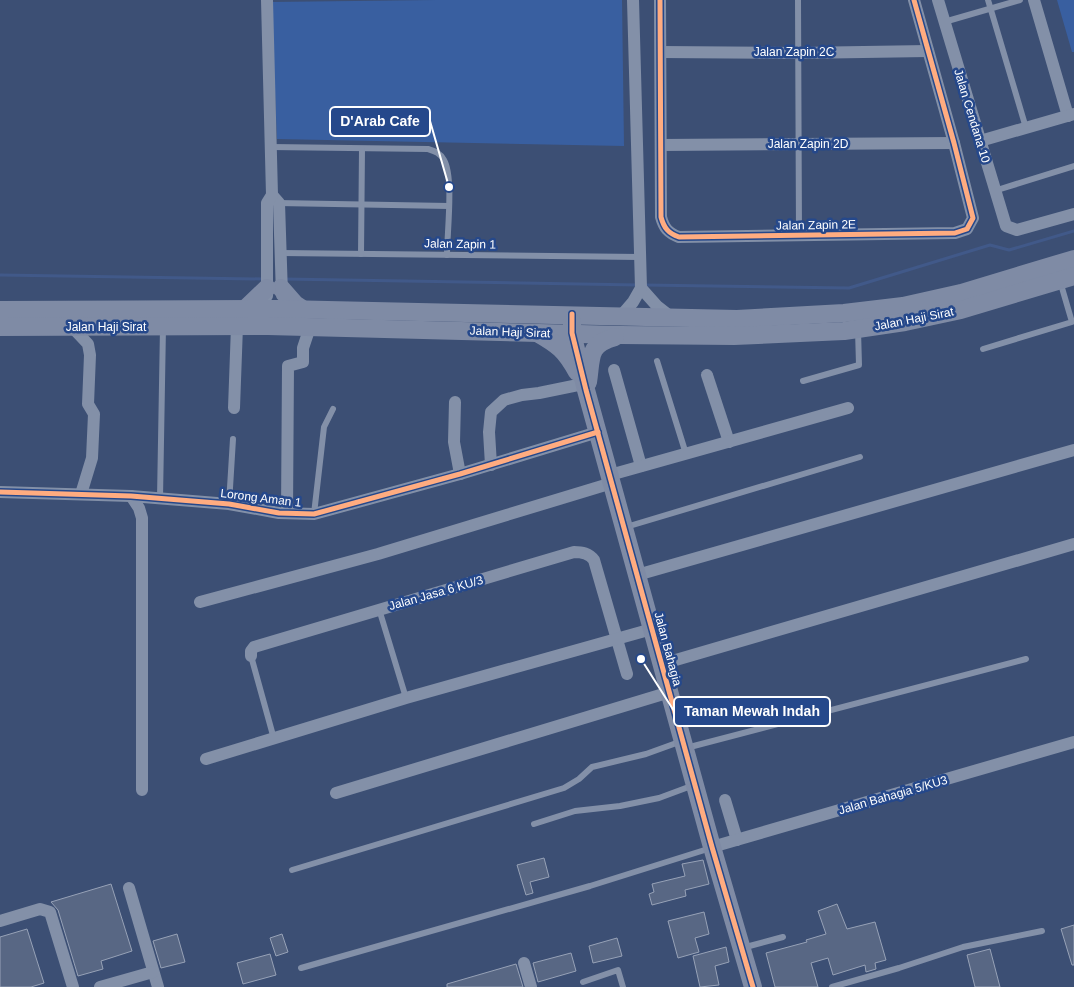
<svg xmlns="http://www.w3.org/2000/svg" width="1074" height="987" font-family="Arial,sans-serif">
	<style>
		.green { fill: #395fa0 }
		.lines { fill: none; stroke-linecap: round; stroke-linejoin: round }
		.stream { stroke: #415989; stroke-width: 3 }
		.building { fill: #586784; stroke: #97a2b7 }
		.lane { stroke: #8390a8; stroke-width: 6 }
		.street { stroke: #8390a8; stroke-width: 12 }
		.secondary { stroke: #7f8ba5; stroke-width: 18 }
		.cycleway-casing { stroke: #25488b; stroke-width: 8 }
		.cycleway { stroke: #ffac80; stroke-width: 5 }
		.labels { text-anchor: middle; stroke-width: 5; stroke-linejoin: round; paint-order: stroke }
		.street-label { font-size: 12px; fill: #fff; stroke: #25488b }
		.leader { fill: none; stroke: #fff; stroke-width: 2 }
		.callout-dot { fill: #fff; stroke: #25488b; stroke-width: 2 }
		.callout { fill: #25488b; stroke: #fff; stroke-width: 2 }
		.callout-label { font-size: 14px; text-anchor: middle; font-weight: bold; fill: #fff }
	</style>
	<rect width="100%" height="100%" fill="#3c4f74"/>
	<g class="green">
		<polygon points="435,0 622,0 624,146 277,139 271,2"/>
		<polygon points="1057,0 1074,0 1074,52 1072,52"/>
	</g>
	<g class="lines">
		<g class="stream">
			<polyline points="0,275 263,279"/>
			<polyline points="284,279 638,285"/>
			<polyline points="644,285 849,288 990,245 1009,250 1074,231"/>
		</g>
	</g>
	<g class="building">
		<polygon points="544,858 549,877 530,882 533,893 526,895 517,865"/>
		<polygon points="703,860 709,884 685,890 686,896 652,905 649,894 654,892 652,884 685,876 682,864"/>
		<polygon points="111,884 132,951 101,961 103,969 78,976 58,910 51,902"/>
		<polygon points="837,904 847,929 875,922 886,960 875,963 876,969 866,972 865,965 833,975 828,958 811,963 818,987 775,987 766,953 807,942 806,940 826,934 818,911"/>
		<polygon points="704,912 709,934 695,938 699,952 678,958 668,921"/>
		<polygon points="1074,925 1074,965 1072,965 1061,929"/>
		<polygon points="27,929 44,983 31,987 0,987 0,937"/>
		<polygon points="177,934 185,962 161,968 153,941"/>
		<polygon points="282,934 288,952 276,956 270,938"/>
		<polygon points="617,938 622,956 593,963 589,946"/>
		<polygon points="726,947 729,962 715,966 719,985 700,987 693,956"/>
		<polygon points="990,949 1000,987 975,987 967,955"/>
		<polygon points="571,953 576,971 538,982 533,963"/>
		<polygon points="270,954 276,975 243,984 237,963"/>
		<polygon points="516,964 523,987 447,987 447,984"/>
	</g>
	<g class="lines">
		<g class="lane">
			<polyline points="798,0 799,236"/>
			<polyline points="988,0 1026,128"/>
			<polyline points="944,22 1020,0"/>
			<path d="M 271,147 L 428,149 C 435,151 440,153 444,160 C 454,177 447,233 447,255"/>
			<polyline points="994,191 1074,166"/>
			<polyline points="277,203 449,206"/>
			<polyline points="280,253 640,257"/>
			<polyline points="361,254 362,149"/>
			<polyline points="983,349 1072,322 1060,281"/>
			<polyline points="657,361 686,454"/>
			<polyline points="803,381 859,365 858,330"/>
			<polyline points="160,498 163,327"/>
			<polyline points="229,504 233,439"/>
			<polyline points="314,514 324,427 333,409"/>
			<polyline points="626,527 860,457"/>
			<polyline points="379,609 406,698"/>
			<polyline points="251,656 274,739"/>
			<polyline points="686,748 1026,659"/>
			<polyline points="534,824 575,811 620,806 659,798 694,785"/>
			<polyline points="292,870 564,788 579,779 592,767 646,754 682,741"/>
			<polyline points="742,948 783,937"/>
			<polyline points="301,968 590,886 711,848"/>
			<polyline points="583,982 618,970 623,987"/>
			<polyline points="832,987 899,968 963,947 1042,931"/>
		</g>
		<g class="street">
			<path d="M 660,0 L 661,217 C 664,228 668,233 679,237 L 955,233 L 967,229 L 973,218 L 954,143 L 914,0"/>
			<polyline points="938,0 1006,226 1017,230 1074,214"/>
			<polyline points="1034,0 1068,116"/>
			<polyline points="661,52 799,53 928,51"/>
			<polyline points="980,141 1074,114"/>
			<polyline points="661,145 954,143"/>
			<polyline points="272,195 279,203 282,295"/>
			<polyline points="641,288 657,306 671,317"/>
			<polyline points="267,296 267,203 272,195 267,0"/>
			<polyline points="621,316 633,302 641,288 633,0"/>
			<polyline points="72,327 88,344 90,355 88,404 94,414 92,458 81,494"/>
			<polyline points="614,370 641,466"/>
			<polyline points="707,375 729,442"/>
			<polyline points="455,402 454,442 460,474"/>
			<polyline points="234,408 237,326"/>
			<polyline points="491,465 489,432 491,412 504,400 522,395 539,393 583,384"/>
			<polyline points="610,475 848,408"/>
			<polyline points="0,492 131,496 229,504 279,513 314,514 460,474 598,432"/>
			<polyline points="131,496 139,508 142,518 142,790"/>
			<polyline points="287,513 288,366 303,362 303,348 310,327"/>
			<polyline points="637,575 1074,450"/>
			<polyline points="200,602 378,554 612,483"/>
			<path d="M 251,656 L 251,651 L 254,647 L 574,552 C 582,552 589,553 594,560 L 627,674"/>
			<polyline points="662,664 1074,544"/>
			<polyline points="206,759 406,698 652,629"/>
			<polyline points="336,793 670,692"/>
			<polyline points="725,800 737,840"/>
			<polyline points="712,847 1074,742"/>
			<polyline points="129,888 158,987"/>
			<polyline points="0,921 40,909 50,912 73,987"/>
			<polyline points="524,963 531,987"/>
			<polyline points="100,987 153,972"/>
		</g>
		<g class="secondary">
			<polyline points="281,288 295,304 304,310"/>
			<polyline points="245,309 267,288"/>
			<polyline points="0,310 282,309 737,319 844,313 903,306 961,293 1074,259"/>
			<polyline points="572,322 572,333 586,390 712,847 753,987"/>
			<polyline points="0,327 268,326 620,335 734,336 844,331 905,322 961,310 1074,276"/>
			<path d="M 537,333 C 558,345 565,350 577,372"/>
			<path d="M 588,382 C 592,357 587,345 615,337"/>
		</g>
		<defs>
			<g id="cycleway">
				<path d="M 660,0 L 661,217 C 664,228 668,233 679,237 L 955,233 L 967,229 L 973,218 L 954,143 L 914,0"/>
				<polyline points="572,314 572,333 586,390 712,847 753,987"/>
				<polyline points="0,492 131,496 229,504 279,513 314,514 460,474 598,432"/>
			</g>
		</defs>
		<use href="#cycleway" class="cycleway-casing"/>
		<use href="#cycleway" class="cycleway"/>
	</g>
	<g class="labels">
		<g class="street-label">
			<text x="794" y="56">Jalan Zapin 2C</text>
			<text transform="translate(972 116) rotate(73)" y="4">Jalan Cendana 10</text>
			<text x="808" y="148">Jalan Zapin 2D</text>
			<text transform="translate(816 225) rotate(-1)" y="4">Jalan Zapin 2E</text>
			<text transform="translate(460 244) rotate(1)" y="4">Jalan Zapin 1</text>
			<text transform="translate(914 319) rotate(-11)" y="4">Jalan Haji Sirat</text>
			<text x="106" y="331">Jalan Haji Sirat</text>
			<text transform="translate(510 332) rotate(2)" y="4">Jalan Haji Sirat</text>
			<text transform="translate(261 498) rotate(7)" y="4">Lorong Aman 1</text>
			<text transform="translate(436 593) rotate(-16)" y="4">Jalan Jasa 6 KU/3</text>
			<text transform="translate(668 649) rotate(75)" y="4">Jalan Bahagia</text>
			<text transform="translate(893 795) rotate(-16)" y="4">Jalan Bahagia 5/KU3</text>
		</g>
	</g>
	<path class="leader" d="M449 187L430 121M641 659L674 711"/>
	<g class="callout-dot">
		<circle cx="449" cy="187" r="5"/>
		<circle cx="641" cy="659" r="5"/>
	</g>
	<g class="callout">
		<rect x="330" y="107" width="100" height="29" rx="5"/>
		<rect x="674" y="697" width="156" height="29" rx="5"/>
	</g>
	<g class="callout-label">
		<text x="380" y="126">D'Arab Cafe</text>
		<text x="752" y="716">Taman Mewah Indah</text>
	</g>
</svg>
